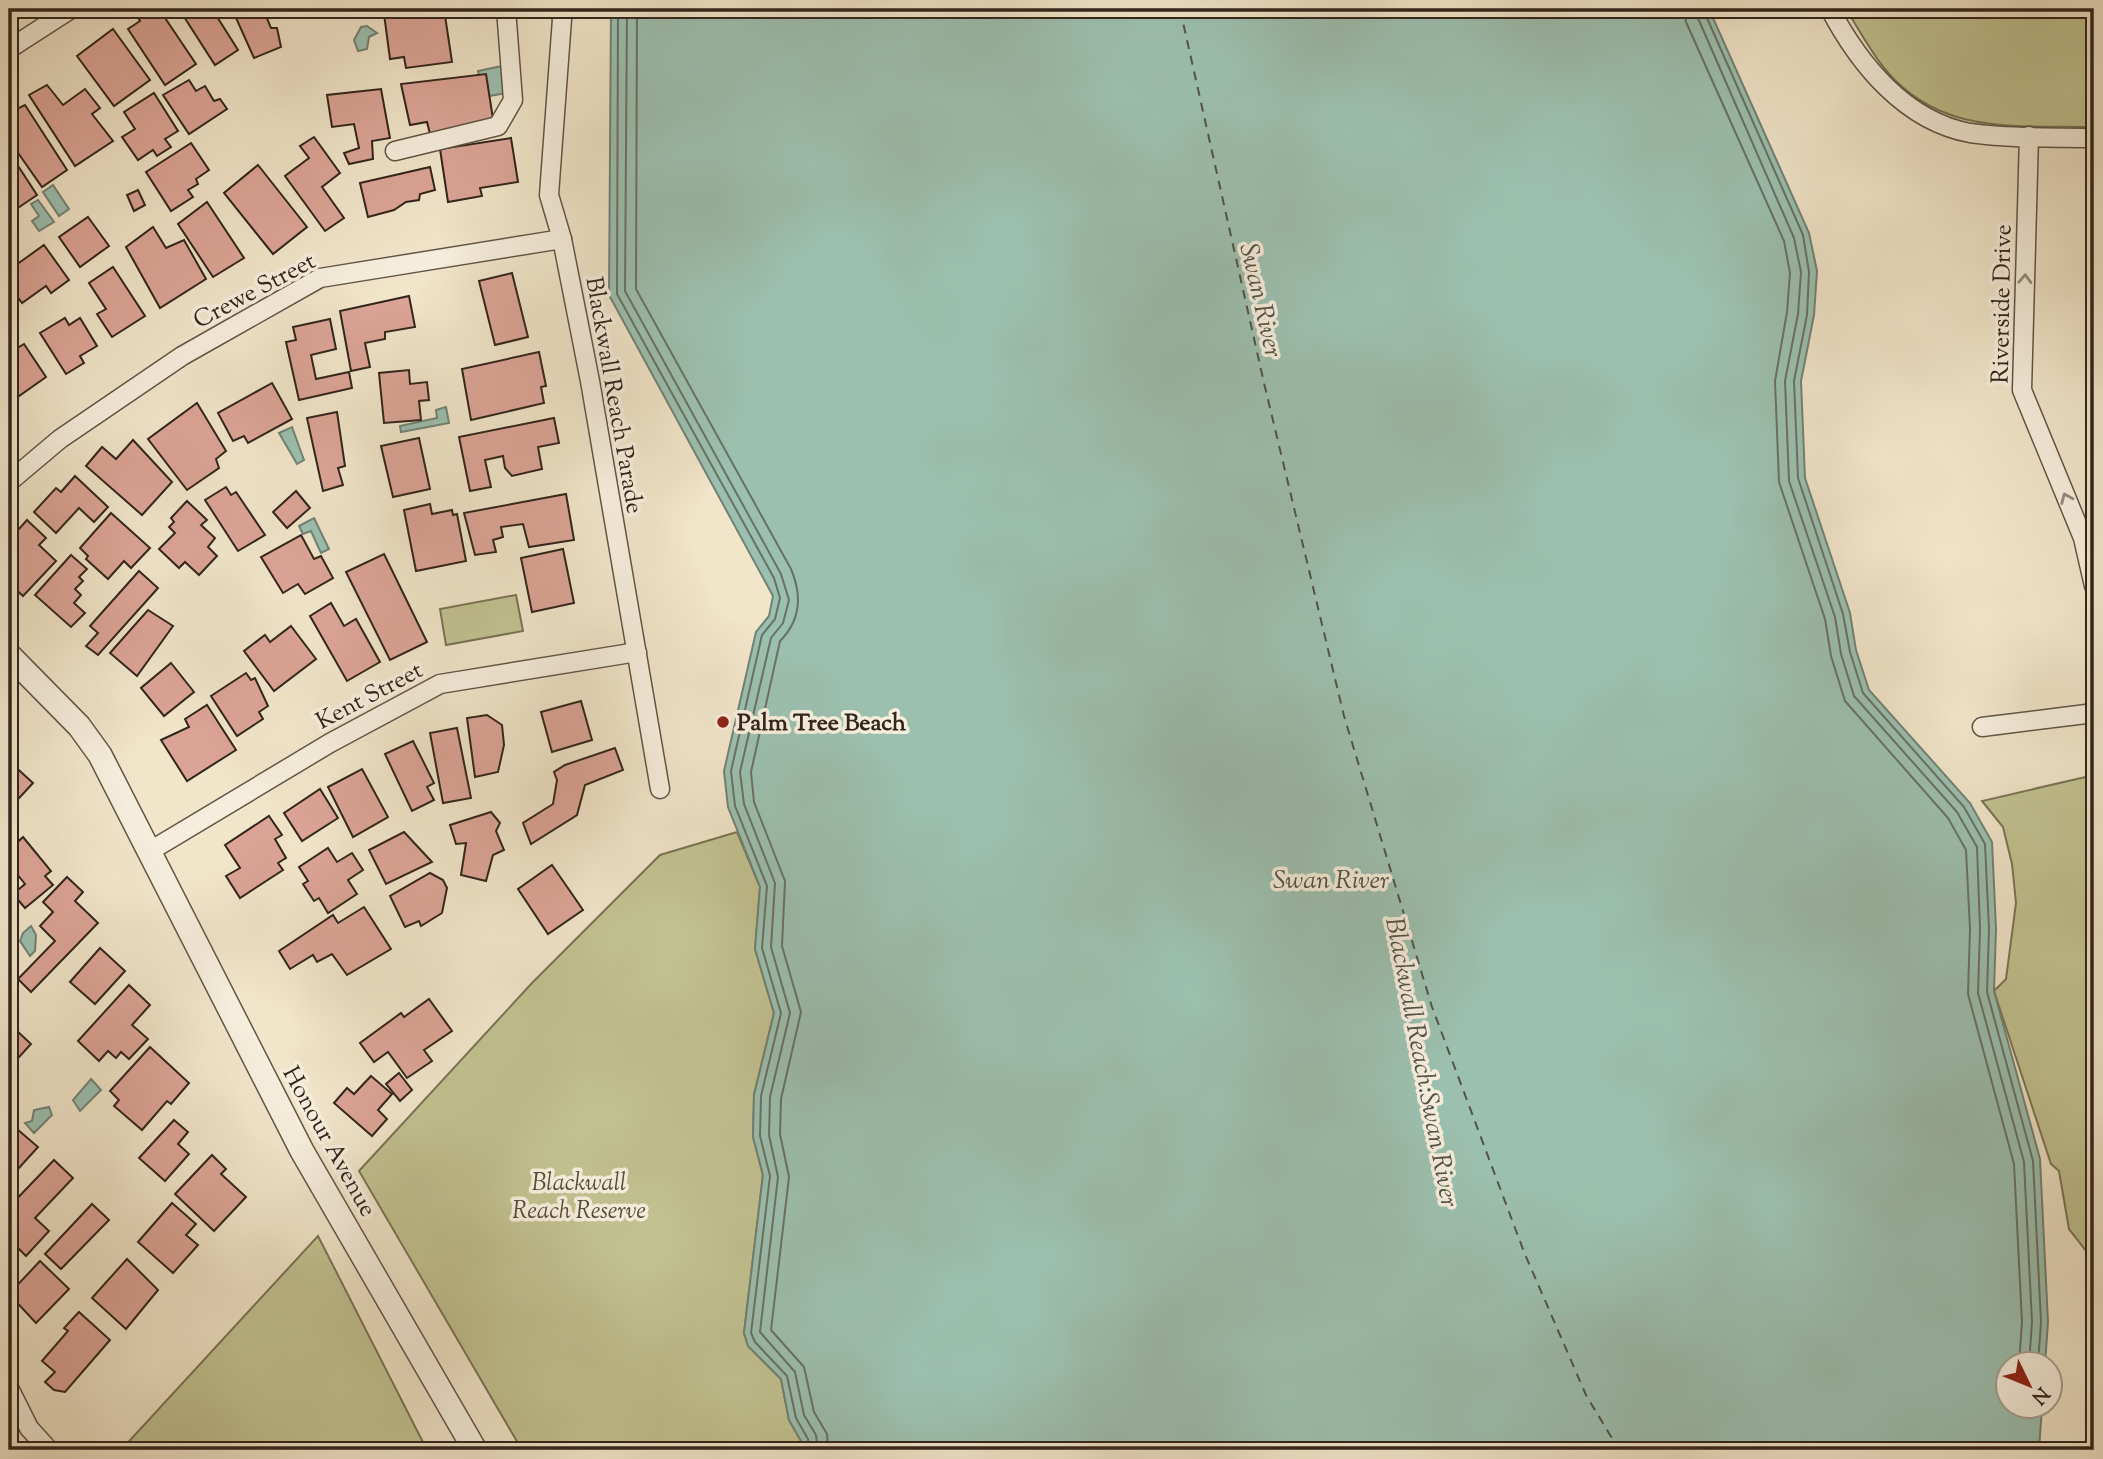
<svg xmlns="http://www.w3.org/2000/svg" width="2103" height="1459" font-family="'Sorts Mill Goudy',serif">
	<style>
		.green { fill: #c2c291; stroke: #7a7456; stroke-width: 2 }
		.water { fill: #9cc0b0; stroke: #728275; stroke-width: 2 }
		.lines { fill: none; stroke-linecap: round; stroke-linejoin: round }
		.shore { stroke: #677266; stroke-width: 2 }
		.ferry { stroke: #525448; stroke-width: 2; stroke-dasharray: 9 7; stroke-linecap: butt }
		.building { fill: #dca497; stroke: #32251c; stroke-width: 2 }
		.minor-casing { stroke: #625548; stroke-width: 21 }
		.tertiary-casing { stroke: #625548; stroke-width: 26 }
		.minor { stroke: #f6eedd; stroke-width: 18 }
		.tertiary { stroke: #f6eedd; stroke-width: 23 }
		.oneway { stroke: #948a7c }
		.poi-dot { fill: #8f2418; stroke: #f6eedd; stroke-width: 2.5 }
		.labels { text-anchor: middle; stroke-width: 7; stroke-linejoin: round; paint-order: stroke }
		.street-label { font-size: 24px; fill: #32251c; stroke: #f6eedd }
		.poi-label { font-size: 24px; font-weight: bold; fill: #32251c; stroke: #f6eedd; text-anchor: start }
		.park-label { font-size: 24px; font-style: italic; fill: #564c39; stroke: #f6eedd }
		.water-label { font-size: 26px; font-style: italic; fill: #525448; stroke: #f6eedd }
	</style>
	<rect width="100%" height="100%" fill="#f1e5ca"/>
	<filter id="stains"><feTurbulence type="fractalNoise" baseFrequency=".00286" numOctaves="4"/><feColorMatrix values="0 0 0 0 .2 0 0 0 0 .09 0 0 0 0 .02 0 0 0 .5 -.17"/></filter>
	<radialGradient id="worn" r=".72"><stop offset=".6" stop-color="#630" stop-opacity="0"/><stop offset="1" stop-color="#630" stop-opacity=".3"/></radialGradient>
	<g class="green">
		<path d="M 1846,9 L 2094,9 L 2094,127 C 2015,125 1939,136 1884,68 C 1870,50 1858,28 1846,9 Z"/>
		<polygon points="516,595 523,631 446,645 440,609"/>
		<polygon points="2094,775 2094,1261 2069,1229 2059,1171 2051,1164 1994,991 2006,979 2016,903 2012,864 2003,827 1982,801"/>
		<polygon points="737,832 760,887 755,949 774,1013 754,1095 753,1137 763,1175 744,1333 748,1346 781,1379 789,1420 801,1441 802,1450 522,1450 359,1171 532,983 660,855"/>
		<polygon points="318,1236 427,1450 121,1450"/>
	</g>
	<g class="water">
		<polygon points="611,9 1709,9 1809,233 1817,271 1814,315 1801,381 1805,478 1850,613 1856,650 1869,690 1970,803 1992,842 1996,929 1994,991 2040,1159 2048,1322 2045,1364 2008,1364 2008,1406 2042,1407 2039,1450 802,1450 801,1441 789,1420 781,1379 748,1346 744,1333 763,1175 753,1137 754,1095 774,1013 755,949 760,887 728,807 724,771 756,632 769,616 773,596 609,295"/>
		<polygon points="367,26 377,33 369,37 367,49 358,51 354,40 361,27"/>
		<polygon points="502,66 507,93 483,97 478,71"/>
		<polygon points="53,185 69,209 59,216 43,192"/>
		<polygon points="38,200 54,222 39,231 32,221 39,216 31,204"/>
		<polygon points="446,407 449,423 401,432 400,426 437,418 436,410"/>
		<polygon points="292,427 304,460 297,464 279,433"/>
		<polygon points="314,518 329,549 321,553 311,531 303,534 299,526"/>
		<polygon points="31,926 36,935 35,951 30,956 20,941 23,933"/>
		<polygon points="91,1079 101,1090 80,1111 73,1100"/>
		<polygon points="49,1107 52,1115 34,1133 25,1123 32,1121 34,1110"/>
	</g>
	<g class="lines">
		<g class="shore">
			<polyline points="618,9 617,294 774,578 780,598 775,619 762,635 731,771 735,806 767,886 762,948 781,1013 761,1096 760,1136 770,1176 751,1333 755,1342 787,1376 796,1418 808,1439 809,1450"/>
			<polyline points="627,9 625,291 781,574 789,600 783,623 771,638 740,772 744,804 775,883 771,947 790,1013 770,1097 769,1135 778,1177 760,1332 795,1372 804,1415 816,1435 818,1450"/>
			<path d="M 637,9 L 636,289 L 791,569 C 802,595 801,620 780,641 L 751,772 L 754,802 L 785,881 L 782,946 L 801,1012 L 781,1099 L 780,1134 L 789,1177 L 771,1330 L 804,1367 L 814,1412 L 827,1434 L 828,1450"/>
			<polyline points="1684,9 1686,22 1784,241 1790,273 1787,312 1775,381 1779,482 1825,619 1831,656 1845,701 1948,818 1966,850 1970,929 1968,994 2014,1164 2022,1322 2019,1364"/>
			<polyline points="1694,9 1794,238 1801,272 1798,314 1785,381 1789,481 1835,617 1841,654 1854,696 1957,812 1977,847 1980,929 1978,993 2024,1162 2032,1322 2029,1364"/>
			<polyline points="1703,9 1803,235 1809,272 1807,315 1794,381 1798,478 1843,614 1850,652 1863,693 1964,807 1985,844 1989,929 1987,992 2033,1161 2041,1322 2038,1364"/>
		</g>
		<polyline class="ferry" points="1180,9 1264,383 1344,716 1432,1007 1524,1252 1586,1395 1619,1450"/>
	</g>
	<g class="building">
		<polygon points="147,9 159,9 196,64 165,85 128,29 140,21 137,15"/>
		<polygon points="179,9 218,9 214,12 238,50 215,65"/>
		<polygon points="232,9 263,9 271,28 277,28 281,47 254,58"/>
		<polygon points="423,9 444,9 452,62 406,68 404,57 390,59 384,14"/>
		<polygon points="113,29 150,80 114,106 77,56"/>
		<polygon points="486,74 493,119 430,134 427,122 410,125 401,84"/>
		<polygon points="189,80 196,91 205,86 214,101 220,99 227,109 189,134 163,95"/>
		<polygon points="47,85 63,105 85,89 100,108 92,114 113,141 75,166 29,95"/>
		<polygon points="381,89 390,138 372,141 373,159 349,164 344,153 359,148 354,124 332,127 327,95"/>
		<polygon points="154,93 178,131 165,139 171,147 157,156 153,150 138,160 122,137 135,129 124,112"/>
		<polygon points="15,105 17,109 25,105 67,170 42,187 9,140 9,109"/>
		<polygon points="314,137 340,173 322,187 344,218 325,231 285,176 309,158 300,146"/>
		<polygon points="511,138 518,182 480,188 482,196 448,202 440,149"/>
		<polygon points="191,143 209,170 196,179 198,184 188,190 193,197 171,211 146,172"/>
		<polygon points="9,152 37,195 12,212 9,208"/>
		<polygon points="258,165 307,227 273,254 224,193"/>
		<polygon points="430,167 435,190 420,194 419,200 406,202 394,210 368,217 360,183"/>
		<polygon points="138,190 145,205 134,211 127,195"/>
		<polygon points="207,202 244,258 213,277 178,224"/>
		<polygon points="88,217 109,246 80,267 59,237"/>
		<polygon points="153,227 166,248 184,240 206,279 160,308 126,247"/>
		<polygon points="44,245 69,280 51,293 46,286 22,303 9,285 9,270"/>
		<polygon points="113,267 145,316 112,337 97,314 106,309 89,283"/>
		<polygon points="512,273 528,337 495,345 479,281"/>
		<polygon points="409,296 415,327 385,332 385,339 365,343 370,367 351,371 340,311"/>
		<polygon points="65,318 69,325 80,318 97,346 80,356 84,363 66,374 40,333"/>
		<polygon points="330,319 336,349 311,355 316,379 349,372 352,388 299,400 286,342 296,340 293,327"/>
		<polygon points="24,344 46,377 12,401 9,396 9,353"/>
		<polygon points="539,352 546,386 541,387 544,403 471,420 462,369"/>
		<polygon points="409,370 410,384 427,382 429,400 419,401 421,420 384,423 379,373"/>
		<polygon points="272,383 292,419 248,443 244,436 233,441 218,413"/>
		<polygon points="197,403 226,451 216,459 219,468 187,490 148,439"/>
		<polygon points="337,412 345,466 338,468 343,485 323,491 307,418"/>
		<polygon points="554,418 559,443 538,447 542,469 512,476 505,468 503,456 485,460 491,487 470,491 459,437"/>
		<polygon points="419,438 430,489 393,497 381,446"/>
		<polygon points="133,440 172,482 142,515 86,466 102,447 116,459"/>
		<polygon points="75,476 108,507 94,522 79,508 56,533 34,512 56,488 61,492"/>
		<polygon points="226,487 231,495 236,492 265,535 238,551 205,500"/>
		<polygon points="296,491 310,508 287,528 273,512"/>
		<polygon points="566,494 574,540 529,547 523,524 501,527 503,537 493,540 496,552 475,555 464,513"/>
		<polygon points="187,501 207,520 201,525 215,538 208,547 217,556 199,575 185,562 179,568 159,549 175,533 169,527 174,522 171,518"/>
		<polygon points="430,504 432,514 452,510 453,515 457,514 466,561 416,571 404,510"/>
		<polygon points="111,513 150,548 131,568 124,561 108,579 86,559 88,556 80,548"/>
		<polygon points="27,520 46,538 39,545 56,561 23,596 9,583 9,540"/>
		<polygon points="301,535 314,559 321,556 333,578 305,594 298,584 283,593 261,557"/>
		<polygon points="563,549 574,603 532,612 521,558"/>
		<polygon points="384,554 427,642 390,660 346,572"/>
		<polygon points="71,555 87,569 79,577 83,581 75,589 81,595 74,603 85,613 71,627 35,595"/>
		<polygon points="139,571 158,588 98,655 86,646 98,633 90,626"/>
		<polygon points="331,603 344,626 356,619 380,662 347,681 310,616"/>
		<polygon points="148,610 173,626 137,676 110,653"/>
		<polygon points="291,626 316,659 274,691 244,651 265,635 270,642"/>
		<polygon points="171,663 194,692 164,716 141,688"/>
		<polygon points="246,673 251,680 255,678 268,706 259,712 263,719 237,736 211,696"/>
		<polygon points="581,701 592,740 552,752 541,712"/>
		<polygon points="207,705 236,750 187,781 161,740 189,727 185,719"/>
		<polygon points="487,715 502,725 504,745 498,772 475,777 467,718"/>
		<polygon points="457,728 471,798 443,803 430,733"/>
		<polygon points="413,741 434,783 427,787 434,800 412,811 385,754"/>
		<polygon points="615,748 623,770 585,785 577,815 531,844 523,823 553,804 557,780 554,772 565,765"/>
		<polygon points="9,761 33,783 9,809"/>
		<polygon points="362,769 388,817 353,837 328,787"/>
		<polygon points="320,789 338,818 302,841 284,813"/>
		<polygon points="491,812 500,823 496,831 504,850 493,855 486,881 461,875 466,843 456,844 450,825"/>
		<polygon points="269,816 282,835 275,839 286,858 278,863 283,870 240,898 226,876 240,868 225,845"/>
		<polygon points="404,832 432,862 386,884 369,850"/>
		<polygon points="23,837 51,871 45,876 53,885 25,908 13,894 25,884 9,864 9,850"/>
		<polygon points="328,848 337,862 352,853 363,870 348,880 357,894 328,913 319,898 314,901 303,884 308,881 299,867"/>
		<polygon points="552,865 583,910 548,934 518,889"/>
		<polygon points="430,873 443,880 447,888 442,913 421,926 419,921 405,927 390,896"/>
		<polygon points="67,877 83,892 75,901 98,923 31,992 18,979 55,941 40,926 53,912 43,902"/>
		<polygon points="364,907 391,949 347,975 332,954 317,962 313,955 290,969 279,951 333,915 338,923"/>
		<polygon points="100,948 125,971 95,1004 70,982"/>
		<polygon points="129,985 150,1005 132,1025 148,1039 129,1059 121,1052 116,1058 108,1051 99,1061 78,1041"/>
		<polygon points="429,999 452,1031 424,1050 432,1061 407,1078 388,1052 374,1062 360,1043 401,1013 404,1017"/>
		<polygon points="15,1029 31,1044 9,1068 9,1036"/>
		<polygon points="150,1047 189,1083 171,1104 167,1101 142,1130 114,1106 119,1100 110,1091"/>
		<polygon points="399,1073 412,1090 400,1101 386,1084"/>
		<polygon points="371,1076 392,1094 378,1110 387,1119 372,1136 334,1103 347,1088 354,1094"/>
		<polygon points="174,1120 188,1132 178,1144 189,1154 165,1181 139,1158"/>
		<polygon points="17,1129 38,1147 9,1179 9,1138"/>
		<polygon points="212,1155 226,1169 221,1174 246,1197 214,1231 175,1194"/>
		<polygon points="54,1160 73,1178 35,1218 49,1231 26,1256 16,1246 9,1253 9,1207"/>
		<polygon points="172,1203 196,1224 186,1235 198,1245 173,1273 138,1242"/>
		<polygon points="92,1204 109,1220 61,1269 45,1254"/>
		<polygon points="127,1259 158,1290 126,1329 92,1298"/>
		<polygon points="40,1261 69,1289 36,1323 9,1294"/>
		<polygon points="79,1312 110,1340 65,1392 54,1390 45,1382 55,1372 42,1361 68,1331 64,1328"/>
	</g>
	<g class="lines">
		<defs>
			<g id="minor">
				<polyline points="559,9 562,19 549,195 562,239 590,381 660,789"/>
				<path d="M 1830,9 C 1859,64 1905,121 1970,133 C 2011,139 2054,137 2094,138"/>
				<polyline points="9,49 71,9"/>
				<polyline points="2029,136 2022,390 2083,538 2094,586"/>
				<polyline points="395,151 498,126 513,100 506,9"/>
				<polyline points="9,482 60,439 182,356 320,278 562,239"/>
				<polyline points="1982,727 2094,713"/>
				<polyline points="150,851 330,743 440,684 637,652"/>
				<polyline points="9,1388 29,1428 48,1449"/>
			</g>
			<polyline id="tertiary" points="9,655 79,726 100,755 302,1151 475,1450"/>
		</defs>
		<use href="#minor" class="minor-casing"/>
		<use href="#tertiary" class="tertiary-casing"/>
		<use href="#minor" class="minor"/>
		<use href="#tertiary" class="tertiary"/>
	</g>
	<defs><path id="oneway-chevron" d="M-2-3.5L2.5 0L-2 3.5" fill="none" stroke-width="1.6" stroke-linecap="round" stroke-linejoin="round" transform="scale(1.75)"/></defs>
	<g class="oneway">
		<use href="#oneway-chevron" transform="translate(2025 279) rotate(-88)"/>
		<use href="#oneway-chevron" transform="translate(2066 498) rotate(-113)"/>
	</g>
	<circle class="poi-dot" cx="723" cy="722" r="7"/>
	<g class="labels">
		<g class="street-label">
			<text transform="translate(254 290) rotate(-28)" y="8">Crewe Street</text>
			<text transform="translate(2001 304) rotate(-89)" y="8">Riverside Drive</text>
			<text transform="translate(615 395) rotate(80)" y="8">Blackwall Reach Parade</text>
			<text transform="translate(369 695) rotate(-28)" y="8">Kent Street</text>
			<text transform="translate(330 1141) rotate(61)" y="8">Honour Avenue</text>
		</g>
		<g class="poi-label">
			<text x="737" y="730">Palm Tree Beach</text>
		</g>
		<g class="park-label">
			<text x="579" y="1190">Blackwall<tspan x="579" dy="28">Reach Reserve</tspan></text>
		</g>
		<g class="water-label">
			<text transform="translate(1262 300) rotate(77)" y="9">Swan River</text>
			<text x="1331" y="888">Swan River</text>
			<text transform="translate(1423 1062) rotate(79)" y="9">Blackwall Reach:Swan River</text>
		</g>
	</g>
	<rect width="2103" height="1459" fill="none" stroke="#f1e5ca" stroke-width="35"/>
	<rect x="10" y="10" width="2082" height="1438" fill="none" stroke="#32251c" stroke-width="3.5"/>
	<rect x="18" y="18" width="2068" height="1424" fill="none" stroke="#32251c" stroke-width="2"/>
	<g transform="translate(2029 1385) rotate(133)"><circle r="33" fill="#f6eedd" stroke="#a89e90" stroke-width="2"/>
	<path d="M0-5L12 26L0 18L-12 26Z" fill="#8f2418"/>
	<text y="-10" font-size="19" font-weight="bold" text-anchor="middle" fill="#32251c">N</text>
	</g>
	<rect width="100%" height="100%" filter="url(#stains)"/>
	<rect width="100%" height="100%" fill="url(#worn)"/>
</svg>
